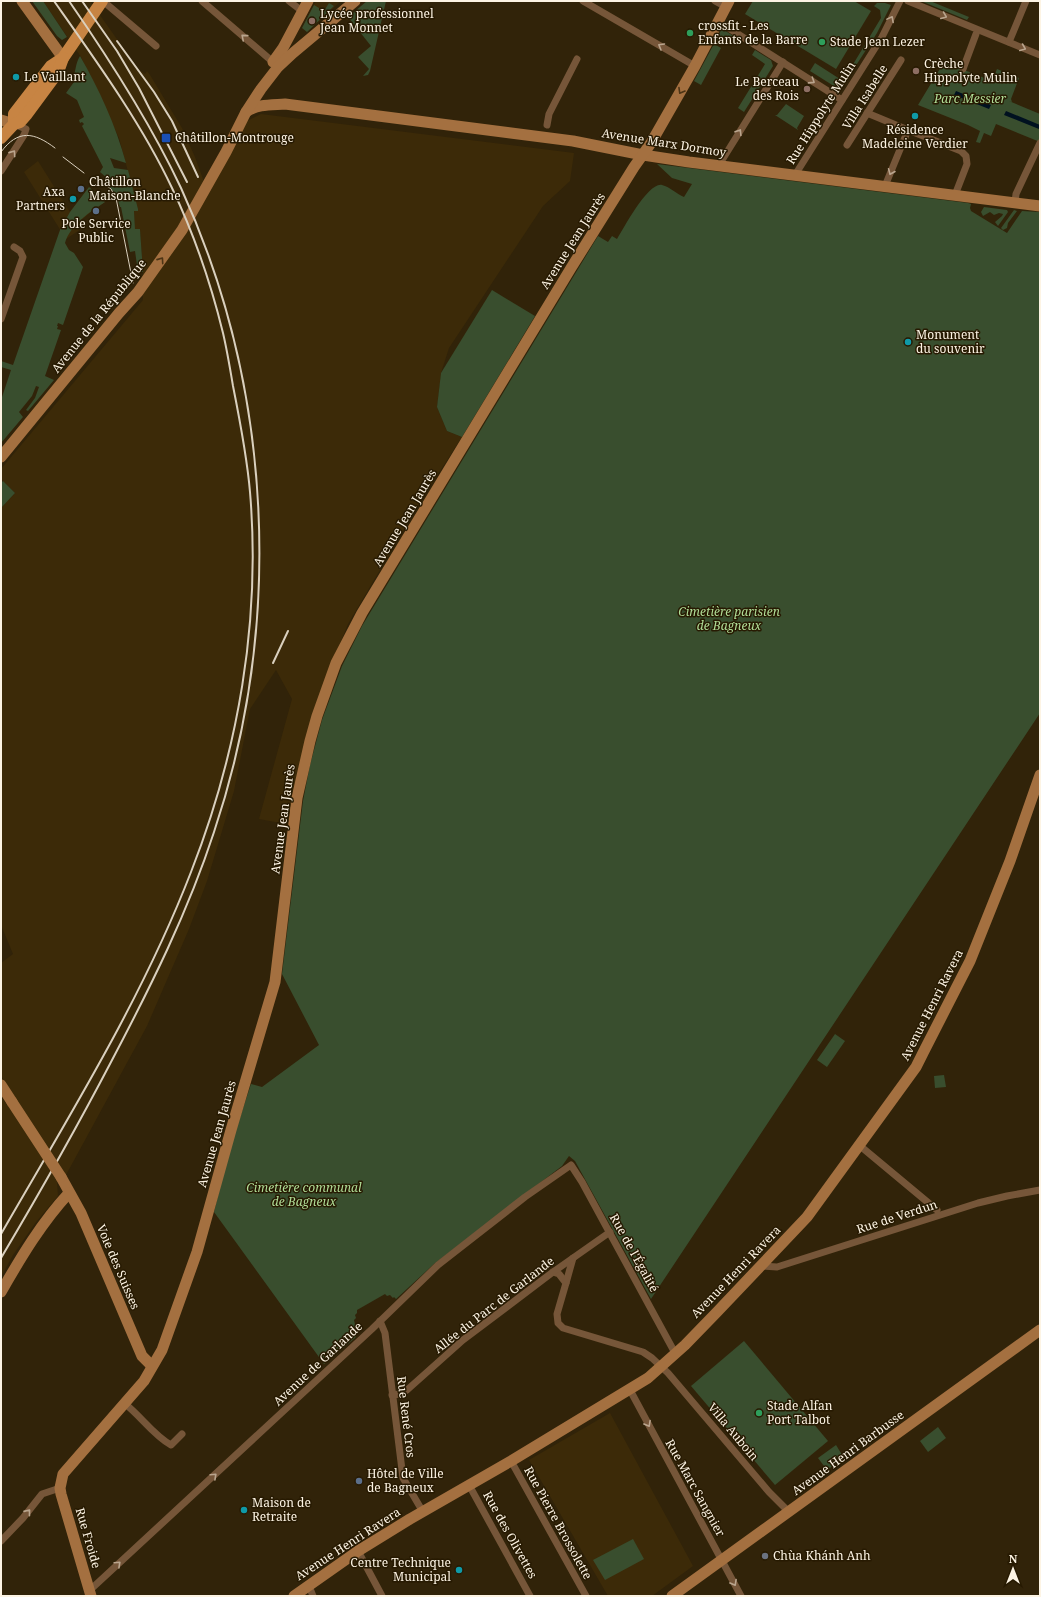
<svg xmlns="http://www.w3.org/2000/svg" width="1041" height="1597" font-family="'Noto Serif',serif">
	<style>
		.built { fill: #3c2a08 }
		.green { fill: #394e2e }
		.water { fill: #001120 }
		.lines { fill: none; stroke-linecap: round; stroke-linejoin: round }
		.street { stroke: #765639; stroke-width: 7 }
		.secondary { stroke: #a47040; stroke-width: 11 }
		.primary { stroke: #c78443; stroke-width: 12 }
		.tram { stroke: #dad0be; stroke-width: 1 }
		.rail { stroke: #dad0be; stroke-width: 2 }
		.secondary-bridge { stroke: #a47040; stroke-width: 11 }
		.oneway { stroke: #baa58e }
		.oneway2 { stroke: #4c3415 }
		.education-dot { fill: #8d6e63; stroke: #271a02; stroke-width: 1.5 }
		.leisure-dot { fill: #2e9e5b; stroke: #271a02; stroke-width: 1.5 }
		.culture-dot { fill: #0f9aa8; stroke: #271a02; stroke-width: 1.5 }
		.transit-dot { fill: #1a4fb4; stroke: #271a02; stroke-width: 1.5 }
		.service-dot { fill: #5c6f8a; stroke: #271a02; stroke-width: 1.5 }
		.worship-dot { fill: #6b7280; stroke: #271a02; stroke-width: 1.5 }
		.labels { text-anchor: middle; stroke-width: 3; stroke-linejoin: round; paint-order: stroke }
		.poi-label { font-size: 12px; fill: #fdf4e4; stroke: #271a02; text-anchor: start }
		.street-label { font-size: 12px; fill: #fdf4e4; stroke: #271a02 }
		.park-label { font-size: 12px; font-style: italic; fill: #b0dd97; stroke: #271a02 }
	</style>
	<rect width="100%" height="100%" fill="#312309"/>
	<g class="built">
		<polygon points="43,1 90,1 138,69 145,74 147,71 150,75 182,128 195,157 208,193 247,121 261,114 574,153 570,181 543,206 449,348 441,373 437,407 447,431 462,437 422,499 348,624 327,677 291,825 259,819 292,699 276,670 250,709 234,791 207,881 189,929 147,1026 66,1175 57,1182 58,1196 36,1222 13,1255 1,1277 1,1097 7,1105 11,1091 1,1076 1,1015 2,1014 1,1011 1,963 13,954 1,925 1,508 15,493 1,479 1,469 143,300 143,273 140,229 135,229 134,211 138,211 138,209 119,138 81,57"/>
		<polygon points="316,1 341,1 307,32 302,28"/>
		<polygon points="38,161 70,212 89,187 105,202 92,211 78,223 81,229 66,239 24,172"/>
		<polygon points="610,1413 693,1566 652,1596 608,1596 529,1460"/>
	</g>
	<g class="green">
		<polygon points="32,1 43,1 67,37 62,40 57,36"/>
		<polygon points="367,1 386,1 370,71 368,75 363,76 369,69 358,57 371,46 348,17"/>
		<polygon points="753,1 854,1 871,11 836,69 745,14"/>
		<polygon points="921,1 930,1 969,17 967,20"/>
		<polygon points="329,3 334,6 307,32 302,28 314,5 324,11"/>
		<polygon points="877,3 885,3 891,5 877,33 842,87 837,88 810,71 815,63 843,81 881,18 880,10 874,6"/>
		<polygon points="721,30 724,30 735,37 733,41 727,38 725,38 722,44 716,40"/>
		<polygon points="714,44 721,48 701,85 694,81"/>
		<polygon points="755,50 771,60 773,66 744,112 738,108 765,64 752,55"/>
		<path d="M 80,56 C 99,89 116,126 126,163 L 110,158 L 114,168 L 128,170 L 138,209 L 138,211 L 134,211 L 135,229 L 140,229 L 143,272 L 138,272 L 135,251 L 130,252 L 121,207 L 120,207 L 116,194 L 104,182 L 107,178 L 100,172 L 103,167 L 82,126 L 84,124 L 82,122 L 80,123 L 79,120 L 84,117 L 77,100 L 66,93 L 74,82 L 72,81 C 76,72 75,64 80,56 Z"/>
		<polygon points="944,62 992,81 997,69 1019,78 1011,99 1012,102 1009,101 1040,114 1040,142 996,124 991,136 984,133 980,143 976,142 980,131 968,125 918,105"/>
		<polygon points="786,104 804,116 797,128 798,130 775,115 777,115"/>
		<path d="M 657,164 L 968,203 L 971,204 L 970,208 L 971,211 L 1007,233 L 1022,211 L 1040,212 L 1040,713 L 651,1299 L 575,1161 L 569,1156 L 562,1166 L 434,1264 L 396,1299 L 394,1297 L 393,1298 L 390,1295 L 387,1296 L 385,1294 L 357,1310 L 357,1313 L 355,1315 L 356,1318 L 354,1320 L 357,1334 L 355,1338 L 324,1364 L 214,1212 L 228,1154 L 251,1084 L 262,1087 L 319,1045 L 282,974 L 303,801 L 310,765 L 322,720 L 342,666 L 362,626 L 598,236 L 608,242 L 612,236 L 617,239 C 624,228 648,182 662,185 C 670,187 677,194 684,197 L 692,184 L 672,178 Z"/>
		<path d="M 89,187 L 105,202 C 90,212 70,225 65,243 L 69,250 L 74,253 L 83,267 L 63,325 L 58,323 L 57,326 L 58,326 L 57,329 L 61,330 L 45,376 L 54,380 L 28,411 L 26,410 L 35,398 L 39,387 L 36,386 L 32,396 L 19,412 L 23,417 L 1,443 L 1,400 L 11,370 L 1,367 L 1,361 L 13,365 L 60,230 L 70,212 Z"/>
		<polygon points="984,207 1007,210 1008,212 998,226 995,222 1002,216 1003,214 999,213 994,215 990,212 983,216 981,212"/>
		<polygon points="1014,210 1017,211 1008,223 1007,228 1003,230 1001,228"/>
		<polygon points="492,290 535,316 462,437 447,431 437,407 441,373"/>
		<polygon points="3,481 15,493 1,508 1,483"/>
		<polygon points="835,1034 845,1041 827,1067 817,1060"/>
		<polygon points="944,1075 946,1087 935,1088 934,1076"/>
		<polygon points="744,1341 828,1441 775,1485 691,1386"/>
		<polygon points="938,1427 946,1438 928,1452 920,1441"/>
		<polygon points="836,1445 844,1458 827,1470 818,1458"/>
		<polygon points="633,1539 644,1559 605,1580 593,1560"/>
	</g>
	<g class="water">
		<polygon points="956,91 991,105 989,109 954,95"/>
		<polygon points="1006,111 1040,125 1039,129 1004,115"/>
	</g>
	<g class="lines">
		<g class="street">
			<polyline points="103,1 156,46"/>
			<polyline points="202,1 273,62"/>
			<polyline points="289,1 302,11"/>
			<polyline points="583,1 695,66"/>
			<polyline points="715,1 726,7"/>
			<polyline points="908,1 1040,55"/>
			<polyline points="719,22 842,100"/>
			<polyline points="1009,42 1026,1"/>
			<polyline points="963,69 976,34"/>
			<polyline points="867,113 908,130"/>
			<polyline points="547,125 549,114 577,59"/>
			<polyline points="847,145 901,60"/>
			<polyline points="719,165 783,62"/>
			<polyline points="1,171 24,135 26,129 14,124"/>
			<polyline points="795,175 882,37 900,1"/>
			<polyline points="885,186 908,130 961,151 966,156 967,164 955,195"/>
			<polyline points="1015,202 1016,194 1040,143"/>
			<polyline points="1,319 23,257 20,251 14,247"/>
			<polyline points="859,1145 937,1210"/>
			<polyline points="762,1266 777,1267 978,1203 1007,1196 1040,1190"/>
			<polyline points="553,1272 559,1274 566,1283 557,1314 558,1323 563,1328 643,1352 652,1358 668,1373 769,1492 789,1512"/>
			<polyline points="566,1283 573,1258"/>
			<polyline points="380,1321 385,1333 403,1478 423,1512"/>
			<polyline points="630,1390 741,1596"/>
			<polyline points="392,1395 400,1394 407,1390 463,1340 553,1272 610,1232"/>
			<path d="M 124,1403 C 141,1416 153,1435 171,1445 L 182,1434"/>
			<polyline points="511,1461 586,1596"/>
			<polyline points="469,1485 530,1596"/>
			<polyline points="1,1541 23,1518 42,1494 60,1488"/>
			<polyline points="358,1551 382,1596"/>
			<polyline points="309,1586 313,1596"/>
			<polyline points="89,1591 372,1329 438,1265 525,1197 571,1165 582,1182 675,1353"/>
		</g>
		<g class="secondary">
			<polyline points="22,1 63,58"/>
			<polyline points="273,62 283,48 308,1"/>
			<path d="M 246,112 C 258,104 270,105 285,104 L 573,141 L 643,155 L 689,162 L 1040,206"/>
			<polyline points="1,120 14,124"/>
			<polyline points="1,457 119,313 138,292 182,230 226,152 246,112 261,89 278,67 293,53 355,1"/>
			<polyline points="1,1085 12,1102"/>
			<polyline points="61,1177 81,1213 142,1356 152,1366"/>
			<path d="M 1,1292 C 21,1257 42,1222 69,1193"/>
			<polyline points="91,1596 61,1494 60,1488 63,1474 144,1381 162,1350 197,1252 231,1130 275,982 297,798 310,741 317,716 336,663 362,613 571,268 634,167 651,143 695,66 729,1"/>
			<polyline points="294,1596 358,1551 410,1519 511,1461 648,1378 685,1345 717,1312 807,1217 916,1067 923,1053 970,961 1010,861 1040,775"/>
			<path d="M 672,1596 C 795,1508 917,1418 1040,1330"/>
		</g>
		<g class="primary">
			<polyline points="14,124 14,114 51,66 63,58 102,1"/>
			<polyline points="1,138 14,124 20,122 27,114 58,72 63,58"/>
		</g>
		<g class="tram">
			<path d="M 1,152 C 18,129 34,132 55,148"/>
			<polyline points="63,157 84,173"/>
			<polyline points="95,178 111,189 116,198 133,283"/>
		</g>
		<g class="rail">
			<polyline points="82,1 117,51 139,88 187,182"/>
			<polyline points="117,41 154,92 172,121 198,177"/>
			<polyline points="273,663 288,631"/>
			<path d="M 1,1234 C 69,1116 142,999 191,872 C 238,752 261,621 250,492 C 247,456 240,421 233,386 C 230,368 227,350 223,333 C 211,284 194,234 172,188 C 142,124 95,59 54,1"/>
			<path d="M 1,1258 C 39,1194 76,1129 111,1062 C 150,988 188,912 214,832 C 284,623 273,389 181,188 C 150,122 110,60 69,1"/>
		</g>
		<polyline class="secondary-bridge" points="12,1102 61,1177"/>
	</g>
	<defs><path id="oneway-chevron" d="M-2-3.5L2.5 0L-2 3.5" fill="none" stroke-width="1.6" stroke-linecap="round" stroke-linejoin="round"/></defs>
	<g class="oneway">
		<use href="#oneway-chevron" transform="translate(944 16) rotate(22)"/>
		<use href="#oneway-chevron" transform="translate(891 19) rotate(-62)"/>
		<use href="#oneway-chevron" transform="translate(244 37) rotate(-139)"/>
		<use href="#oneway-chevron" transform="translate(661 46) rotate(-150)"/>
		<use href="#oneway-chevron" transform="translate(1023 48) rotate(22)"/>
		<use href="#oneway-chevron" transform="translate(812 81) rotate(33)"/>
		<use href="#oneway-chevron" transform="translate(739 132) rotate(-58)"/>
		<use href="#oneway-chevron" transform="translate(13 153) rotate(-55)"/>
		<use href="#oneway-chevron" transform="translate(891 172) rotate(113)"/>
		<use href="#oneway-chevron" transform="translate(648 1424) rotate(61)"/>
		<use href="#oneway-chevron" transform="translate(214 1476) rotate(-43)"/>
		<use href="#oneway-chevron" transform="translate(28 1512) rotate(-51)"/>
		<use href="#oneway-chevron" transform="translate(118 1564) rotate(-43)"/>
		<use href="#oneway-chevron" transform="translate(734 1583) rotate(61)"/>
	</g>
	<g class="oneway2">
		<use href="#oneway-chevron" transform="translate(681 91) rotate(120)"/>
		<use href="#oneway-chevron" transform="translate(161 260) rotate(-55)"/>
	</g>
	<g class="education-dot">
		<circle cx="312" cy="21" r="4"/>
		<circle cx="916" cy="71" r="4"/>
		<circle cx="807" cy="89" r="4"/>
	</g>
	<g class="leisure-dot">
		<circle cx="690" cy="33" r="4"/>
		<circle cx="822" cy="42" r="4"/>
		<circle cx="759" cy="1413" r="4"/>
	</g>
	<g class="culture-dot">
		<circle cx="16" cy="77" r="4"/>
		<circle cx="915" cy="116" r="4"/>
		<circle cx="73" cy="199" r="4"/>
		<circle cx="908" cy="342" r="4"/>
		<circle cx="244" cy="1510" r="4"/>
		<circle cx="459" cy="1570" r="4"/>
	</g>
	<rect class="transit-dot" x="161" y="133" width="10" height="10" rx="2"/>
	<g class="service-dot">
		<circle cx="81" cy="189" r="4"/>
		<circle cx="96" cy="211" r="4"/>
		<circle cx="359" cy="1481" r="4"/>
	</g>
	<circle class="worship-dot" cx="765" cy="1556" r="4"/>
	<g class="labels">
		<g class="poi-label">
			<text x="320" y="18">Lycée professionnel<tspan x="320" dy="14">Jean Monnet</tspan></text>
			<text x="698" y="30">crossfit - Les<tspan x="698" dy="14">Enfants de la Barre</tspan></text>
			<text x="830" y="46">Stade Jean Lezer</text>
			<text x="924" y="68">Crèche<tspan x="924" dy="14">Hippolyte Mulin</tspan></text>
			<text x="24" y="81">Le Vaillant</text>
			<text x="799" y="86" text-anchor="end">Le Berceau<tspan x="799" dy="14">des Rois</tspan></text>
			<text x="915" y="134" text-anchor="middle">Résidence<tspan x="915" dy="14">Madeleine Verdier</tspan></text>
			<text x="175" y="142">Châtillon-Montrouge</text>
			<text x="89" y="186">Châtillon<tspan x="89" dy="14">Maison-Blanche</tspan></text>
			<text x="65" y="196" text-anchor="end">Axa<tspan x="65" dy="14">Partners</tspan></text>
			<text x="96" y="228" text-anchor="middle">Pole Service<tspan x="96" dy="14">Public</tspan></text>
			<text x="916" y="339">Monument<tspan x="916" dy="14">du souvenir</tspan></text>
			<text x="767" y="1410">Stade Alfan<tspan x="767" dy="14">Port Talbot</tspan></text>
			<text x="367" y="1478">Hôtel de Ville<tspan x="367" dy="14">de Bagneux</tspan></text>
			<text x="252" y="1507">Maison de<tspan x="252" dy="14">Retraite</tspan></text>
			<text x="773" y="1560">Chùa Khánh Anh</text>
			<text x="451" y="1567" text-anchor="end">Centre Technique<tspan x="451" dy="14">Municipal</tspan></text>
		</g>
		<g class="street-label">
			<text transform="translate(865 97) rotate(-58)" y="4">Villa Isabelle</text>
			<text transform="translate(821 113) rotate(-58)" y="4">Rue Hippolyte Mulin</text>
			<text transform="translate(664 143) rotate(9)" y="4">Avenue Marx Dormoy</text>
			<text transform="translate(573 241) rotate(-58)" y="4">Avenue Jean Jaurès</text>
			<text transform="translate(99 316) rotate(-51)" y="4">Avenue de la République</text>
			<text transform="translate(405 518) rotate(-59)" y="4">Avenue Jean Jaurès</text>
			<text transform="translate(283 819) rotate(-82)" y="4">Avenue Jean Jaurès</text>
			<text transform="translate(932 1005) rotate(-63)" y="4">Avenue Henri Ravera</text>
			<text transform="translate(217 1134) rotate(-74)" y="4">Avenue Jean Jaurès</text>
			<text transform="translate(897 1217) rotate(-18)" y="4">Rue de Verdun</text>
			<text transform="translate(634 1253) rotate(61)" y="4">Rue de l'Égalité</text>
			<text transform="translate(118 1267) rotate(67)" y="4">Voie des Suisses</text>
			<text transform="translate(736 1272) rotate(-46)" y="4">Avenue Henri Ravera</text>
			<text transform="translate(494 1305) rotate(-38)" y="4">Allée du Parc de Garlande</text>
			<text transform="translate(318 1364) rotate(-43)" y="4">Avenue de Garlande</text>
			<text transform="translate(406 1417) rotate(83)" y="4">Rue René Cros</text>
			<text transform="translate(733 1432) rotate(50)" y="4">Villa Auboin</text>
			<text transform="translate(848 1453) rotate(-36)" y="4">Avenue Henri Barbusse</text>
			<text transform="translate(695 1488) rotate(61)" y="4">Rue Marc Sangnier</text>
			<text transform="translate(558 1523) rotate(61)" y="4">Rue Pierre Brossolette</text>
			<text transform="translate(510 1535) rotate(61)" y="4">Rue des Olivettes</text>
			<text transform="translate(88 1538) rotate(74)" y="4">Rue Froide</text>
			<text transform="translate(348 1544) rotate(-33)" y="4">Avenue Henri Ravera</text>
		</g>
		<g class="park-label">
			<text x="970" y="103">Parc Messier</text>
			<text x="729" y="616">Cimetière parisien<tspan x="729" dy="14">de Bagneux</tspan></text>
			<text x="304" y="1192">Cimetière communal<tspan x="304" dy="14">de Bagneux</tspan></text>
		</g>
	</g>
	<rect width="1041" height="1597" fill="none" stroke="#fdf4e4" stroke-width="4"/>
	<g transform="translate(1013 1569)" stroke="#271a02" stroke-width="3" paint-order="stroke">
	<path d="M0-3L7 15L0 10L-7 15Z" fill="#fdf4e4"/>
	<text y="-6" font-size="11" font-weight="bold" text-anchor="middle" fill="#fdf4e4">N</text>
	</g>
</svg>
